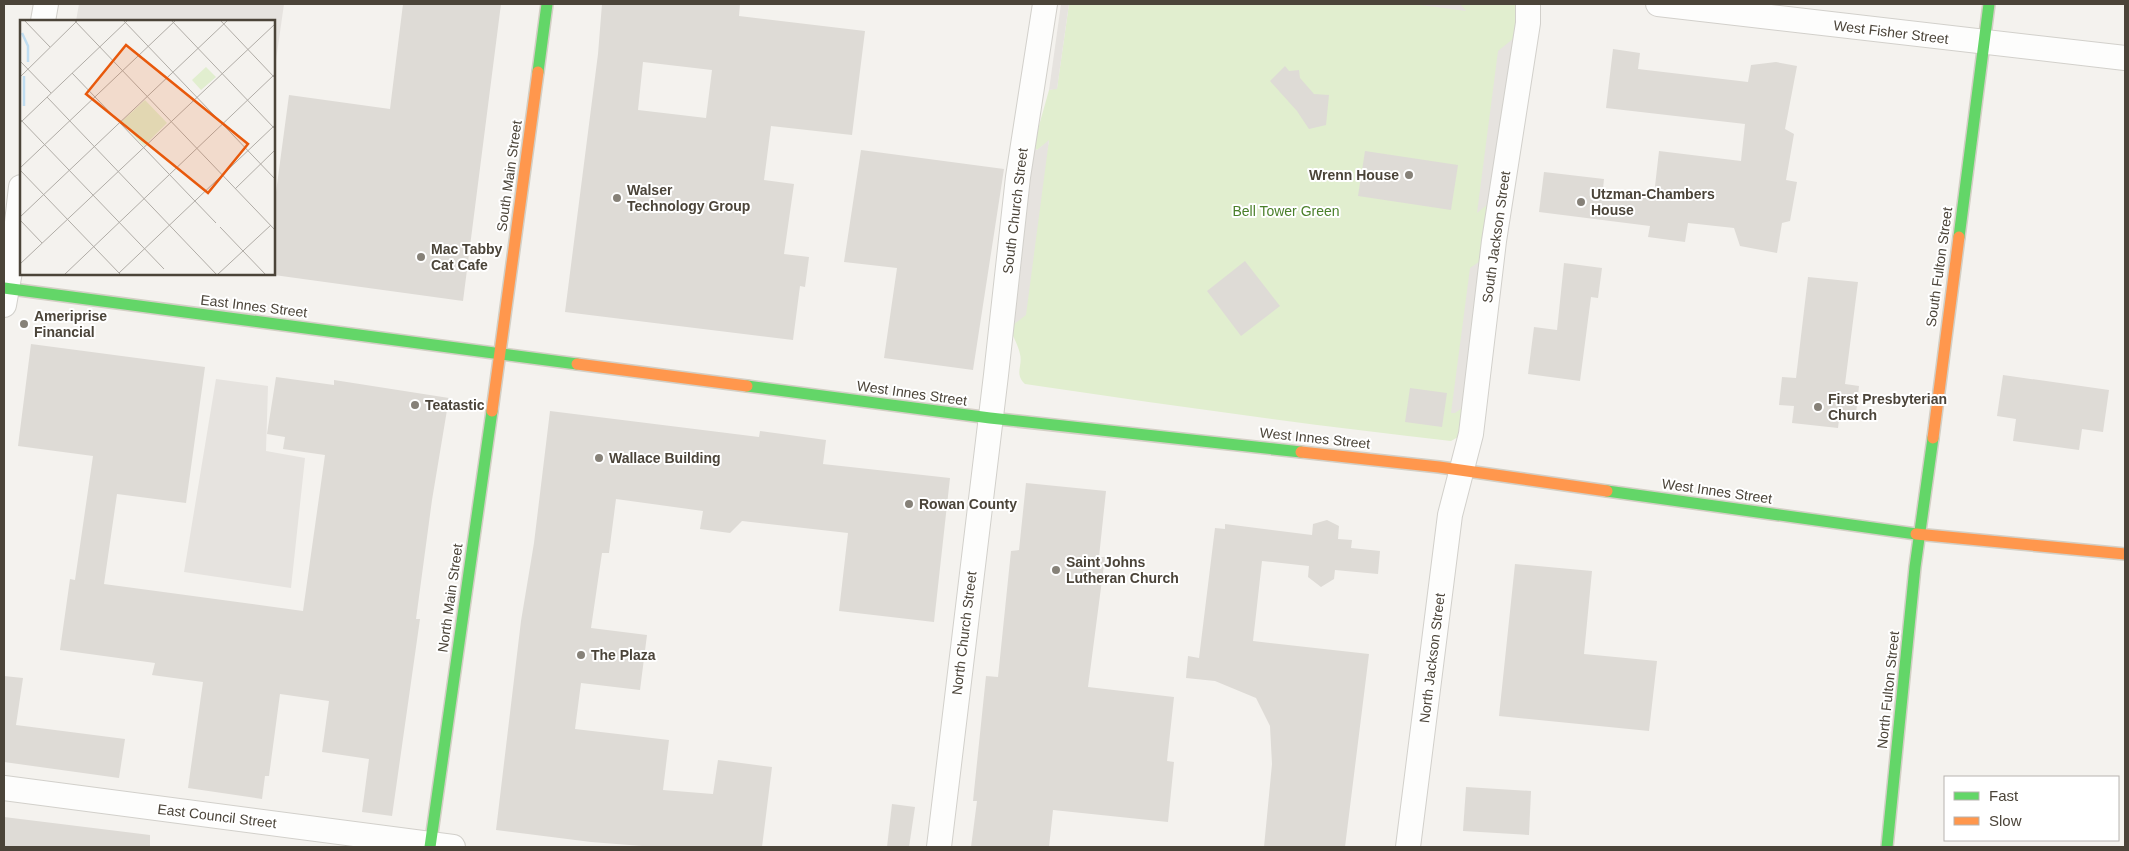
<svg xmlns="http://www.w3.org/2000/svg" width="2129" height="851" font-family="Helvetica,sans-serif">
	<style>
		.green { fill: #e1eecf }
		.parking { fill: #e6e3df }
		.building { fill: #dedbd6; fill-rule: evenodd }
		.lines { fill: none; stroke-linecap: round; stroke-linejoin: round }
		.street-casing { stroke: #d2d0cb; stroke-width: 26 }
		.fast-casing { stroke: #d3cfc5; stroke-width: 14 }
		.slow-casing { stroke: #d3cfc5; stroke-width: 14 }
		.street { stroke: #fdfdfc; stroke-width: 24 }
		.fast { stroke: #63d668; stroke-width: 11 }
		.slow { stroke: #ff974d; stroke-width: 11 }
		.poi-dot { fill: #868178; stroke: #fff; stroke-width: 2 }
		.labels { text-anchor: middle; stroke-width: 4; stroke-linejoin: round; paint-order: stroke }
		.street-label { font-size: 14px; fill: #4b4439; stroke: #fff }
		.poi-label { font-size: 14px; font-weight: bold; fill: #4b4439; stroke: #fff; text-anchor: start }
		.park-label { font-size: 14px; fill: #4a7f2a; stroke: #fff }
		.inset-river { fill: none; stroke: #c0ddf1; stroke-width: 2.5 }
		.inset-road { fill: none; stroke: #b0aca6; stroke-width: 1 }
		.view { fill: #e8590c; fill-opacity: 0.15; stroke: #e8590c; stroke-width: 2.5 }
		.inset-edge { fill: none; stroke: #4b4439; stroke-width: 2.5 }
	</style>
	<rect width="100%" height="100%" fill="#f4f2ee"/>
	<path class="green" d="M 1069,4 L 1518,4 L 1521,9 L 1460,436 L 1451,441 C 1309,425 1167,405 1025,384 C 1014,374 1023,366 1020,354 C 1018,345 1013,336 1009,328 L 1049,141 L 1037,150 L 1033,147 L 1049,90 L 1057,88 Z"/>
	<g class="parking">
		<polygon points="79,4 284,4 274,74 274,21 76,21"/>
		<polygon points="1061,4 1069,4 1057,89 1049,90"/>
		<polygon points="1413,4 1460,4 1466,11"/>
		<polygon points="1519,34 1493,200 1477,213 1498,51"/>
		<polygon points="1049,140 1026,315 1009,328 1033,147 1037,150"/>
		<polygon points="1489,255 1468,404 1455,413 1451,413 1470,268"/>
		<polygon points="216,379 268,386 266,451 305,458 291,588 184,572"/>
	</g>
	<g class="building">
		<polygon points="403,4 501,4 463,301 274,275 274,207 289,95 390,109"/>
		<path d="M 602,4 L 740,4 L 739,16 L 865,31 L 852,135 L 771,126 L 764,180 L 794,184 L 784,254 L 809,257 L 805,287 L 800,286 L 793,340 L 565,312 L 598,54 ZM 643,62 L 712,70 L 706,118 L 638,110 Z"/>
		<polygon points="1613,49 1640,53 1638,69 1748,82 1751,65 1776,62 1797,66 1785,129 1794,134 1786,180 1797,182 1790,221 1782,223 1777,253 1740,246 1734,228 1688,223 1685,242 1648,237 1650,226 1539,212 1544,172 1604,179 1603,189 1654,195 1659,151 1741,161 1745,124 1606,108"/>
		<polygon points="1285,66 1289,71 1299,70 1300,78 1314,94 1329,95 1326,125 1309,129 1297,111 1270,81"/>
		<polygon points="861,150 1004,169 973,370 884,358 897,268 844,262"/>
		<polygon points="1365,151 1458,165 1451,210 1358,196"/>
		<polygon points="1245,261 1280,306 1241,336 1207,291"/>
		<polygon points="1564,263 1602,268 1598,298 1591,297 1580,381 1528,374 1534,327 1557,330"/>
		<polygon points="1808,277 1858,282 1845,384 1859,386 1856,414 1840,412 1838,428 1792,423 1794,406 1779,405 1782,377 1796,378"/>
		<polygon points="31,344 205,367 186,503 117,494 104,584 303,611 325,455 283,449 285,437 267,434 276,377 334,385 334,380 449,398 432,500 416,619 420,619 392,816 362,812 369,759 322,752 329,701 280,694 269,776 265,776 262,799 188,788 203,682 152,675 155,663 60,650 70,579 75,580 93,456 18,446"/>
		<polygon points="2003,375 2109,390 2103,432 2082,429 2079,450 2013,441 2016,419 1997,416"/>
		<polygon points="1410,388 1447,393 1442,427 1405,422"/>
		<polygon points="550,411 759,437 760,431 826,440 823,464 950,478 934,622 839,611 848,533 742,521 730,533 700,529 703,511 616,499 609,553 602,553 591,628 647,635 640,690 581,683 575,729 669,740 663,790 713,794 718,760 772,767 762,847 655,847 591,842 496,830 521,621 534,543"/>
		<polygon points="1026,483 1106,491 1099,557 1105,557 1088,687 1174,697 1167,761 1174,762 1168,822 1053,810 1049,847 971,847 977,801 973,801 986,676 998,677 1011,551 1019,550"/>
		<polygon points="1327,520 1339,526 1338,539 1352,540 1351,548 1380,551 1378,574 1335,570 1334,579 1321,587 1308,577 1309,566 1262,561 1253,641 1369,654 1345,847 1264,847 1272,764 1270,726 1256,698 1215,681 1186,678 1188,656 1199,658 1215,528 1225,529 1225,524 1312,535 1313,524"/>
		<polygon points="1515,564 1592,571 1584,654 1657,661 1649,731 1499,716"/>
		<polygon points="4,676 23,678 16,725 125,739 119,778 4,762"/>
		<polygon points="1466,787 1531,791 1529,835 1463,831"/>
		<polygon points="892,804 915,807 909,847 887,847"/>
		<polygon points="4,817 150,835 150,847 4,847"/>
	</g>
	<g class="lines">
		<defs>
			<g id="street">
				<polyline points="1658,4 2125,58"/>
				<polyline points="43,21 46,4"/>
				<polyline points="4,305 14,249 21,187"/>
				<polyline points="4,788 453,847"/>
				<polyline points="939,847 996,375 1018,177 1045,4"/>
				<polyline points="1408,847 1450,515 1471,434 1494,241 1528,23 1528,4"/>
			</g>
			<g id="fast">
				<polyline points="538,72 547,4"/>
				<polyline points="1959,237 1989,4"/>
				<polyline points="4,288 577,364"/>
				<polyline points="747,386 990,418 1301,452"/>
				<polyline points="1607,491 1916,534"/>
				<polyline points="430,847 492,411"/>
				<polyline points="1887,847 1915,567 1933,438"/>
			</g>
			<g id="slow">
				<polyline points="577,364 747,386"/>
				<polyline points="492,411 538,72"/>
				<polyline points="1933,438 1959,237"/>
				<polyline points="1301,452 1439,467 1607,491"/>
				<polyline points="1916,534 2125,554"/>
			</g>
		</defs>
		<use href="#street" class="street-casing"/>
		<use href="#fast" class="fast-casing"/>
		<use href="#slow" class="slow-casing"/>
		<use href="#street" class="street"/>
		<use href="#fast" class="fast"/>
		<use href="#slow" class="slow"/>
	</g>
	<g class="poi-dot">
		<circle cx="1409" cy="175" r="5"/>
		<circle cx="617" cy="198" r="5"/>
		<circle cx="1581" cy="202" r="5"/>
		<circle cx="421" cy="257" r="5"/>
		<circle cx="24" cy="324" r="5"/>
		<circle cx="415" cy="405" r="5"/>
		<circle cx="1818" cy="407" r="5"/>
		<circle cx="599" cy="458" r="5"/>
		<circle cx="909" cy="504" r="5"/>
		<circle cx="1056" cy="570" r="5"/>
		<circle cx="581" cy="655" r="5"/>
	</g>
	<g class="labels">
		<g class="street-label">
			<text transform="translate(1891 32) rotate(7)" y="5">West Fisher Street</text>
			<text transform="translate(509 176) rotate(-82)" y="5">South Main Street</text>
			<text transform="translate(1015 211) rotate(-83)" y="5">South Church Street</text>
			<text transform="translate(1496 237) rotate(-82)" y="5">South Jackson Street</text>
			<text transform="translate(1939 267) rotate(-82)" y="5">South Fulton Street</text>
			<text transform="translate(254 306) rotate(7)" y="5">East Innes Street</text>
			<text transform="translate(912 393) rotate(8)" y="5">West Innes Street</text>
			<text transform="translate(1315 438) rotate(6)" y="5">West Innes Street</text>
			<text transform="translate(1717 491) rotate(8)" y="5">West Innes Street</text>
			<text transform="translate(450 598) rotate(-82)" y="5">North Main Street</text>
			<text transform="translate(964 633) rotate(-83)" y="5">North Church Street</text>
			<text transform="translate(1432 658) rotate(-83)" y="5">North Jackson Street</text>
			<text transform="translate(1888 690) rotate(-84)" y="5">North Fulton Street</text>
			<text transform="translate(217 816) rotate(7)" y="5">East Council Street</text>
		</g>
		<g class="poi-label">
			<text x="1399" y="180" text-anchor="end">Wrenn House</text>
			<text x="627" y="195">Walser<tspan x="627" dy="16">Technology Group</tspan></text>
			<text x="1591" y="199">Utzman-Chambers<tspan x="1591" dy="16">House</tspan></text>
			<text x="431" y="254">Mac Tabby<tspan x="431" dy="16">Cat Cafe</tspan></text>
			<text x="34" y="321">Ameriprise<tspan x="34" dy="16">Financial</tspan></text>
			<text x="1828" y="404">First Presbyterian<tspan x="1828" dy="16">Church</tspan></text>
			<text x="425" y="410">Teatastic</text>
			<text x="609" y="463">Wallace Building</text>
			<text x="919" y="509">Rowan County</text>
			<text x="1066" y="567">Saint Johns<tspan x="1066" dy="16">Lutheran Church</tspan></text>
			<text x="591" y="660">The Plaza</text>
		</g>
		<g class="park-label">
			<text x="1286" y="216">Bell Tower Green</text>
		</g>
	</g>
	<g transform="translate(20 20)">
		<rect width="255" height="255" fill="#f4f2ee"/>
		<path d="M 186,47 L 196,57 L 181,70 L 172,60 ZM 125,80 L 147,103 L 124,126 L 101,102 Z" fill="#e1eecf"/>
		<path class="inset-river" d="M 2,13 L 8,26 L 8,42M 4,56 L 4,86"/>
		<path class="inset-road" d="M 4,0 L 30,27M 54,0 L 255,210M 103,0 L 255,159M 151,0 L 255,109M 200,0 L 255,58M 0,41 L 31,73M 52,53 L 196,203M 0,57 L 58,0M 27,77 L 197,255M 0,99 L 144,249M 0,103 L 108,0M 0,148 L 156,0M 0,150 L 101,255M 215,169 L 255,130M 0,197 L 208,0M 0,200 L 22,223M 200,207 L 246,255M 0,244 L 255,4M 99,253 L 255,105M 44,255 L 255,54M 197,255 L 251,205"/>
		<path class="view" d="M 106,25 L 228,124 L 188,173 L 66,74 Z"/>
		<rect width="255" height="255" class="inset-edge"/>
	</g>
	<rect width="2129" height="851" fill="none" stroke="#4b4439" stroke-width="10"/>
	<rect x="1944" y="776" width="175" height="65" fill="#ffffff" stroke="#b7b4b0"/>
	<rect x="1954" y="792" width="25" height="8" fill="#63d668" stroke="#b7b4b0"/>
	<text x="1989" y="801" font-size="15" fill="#4b4439">Fast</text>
	<rect x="1954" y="817" width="25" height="8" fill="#ff974d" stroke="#b7b4b0"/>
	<text x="1989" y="826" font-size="15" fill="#4b4439">Slow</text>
</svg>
